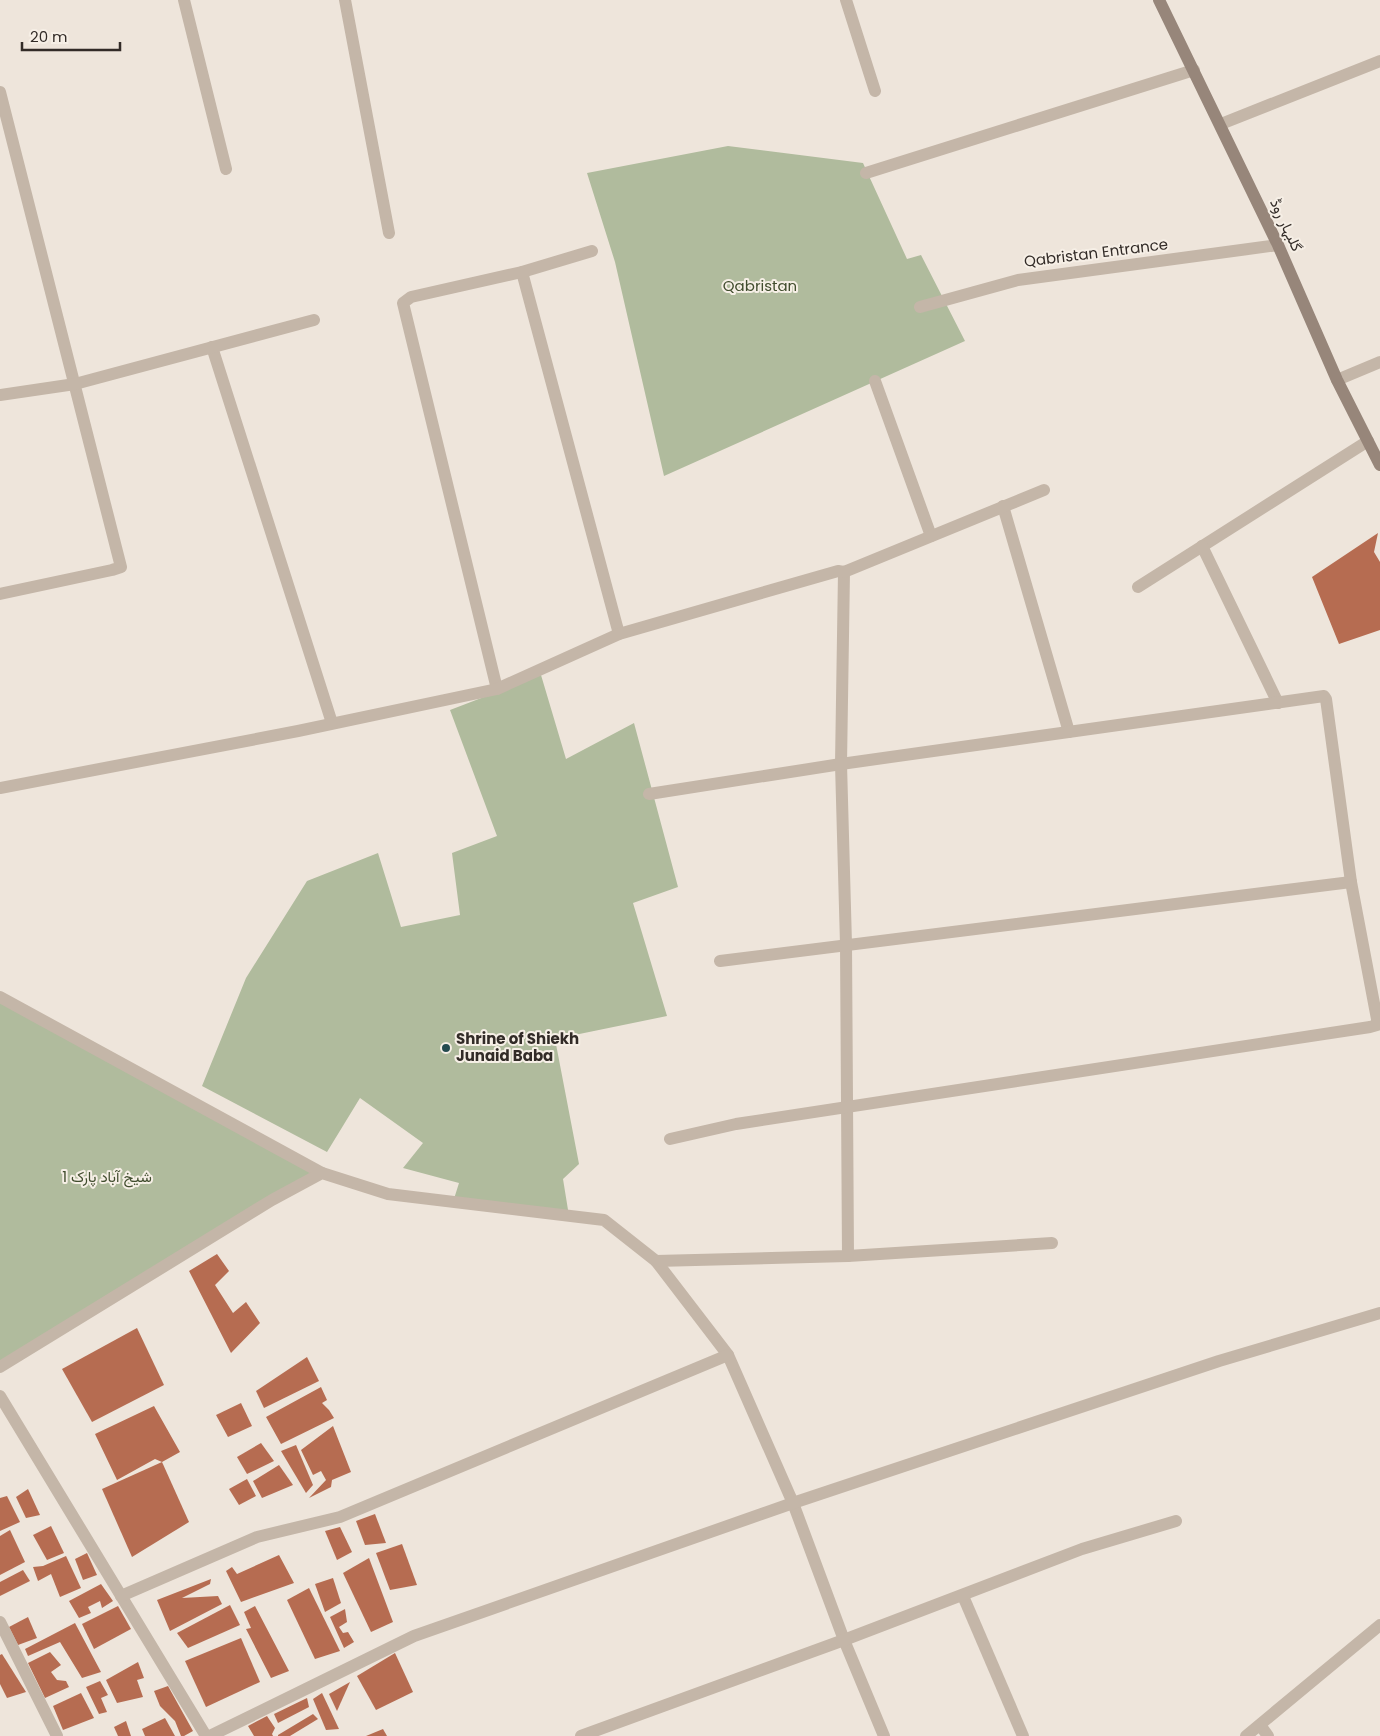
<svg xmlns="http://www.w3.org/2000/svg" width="1380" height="1736" font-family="Poppins,Vazirmatn,sans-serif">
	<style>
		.green { fill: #b0bb9d }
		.building { fill: #b66c51 }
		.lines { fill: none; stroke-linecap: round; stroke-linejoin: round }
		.service { stroke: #c4b6a8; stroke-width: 12 }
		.minor { stroke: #c4b6a8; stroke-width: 12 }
		.tertiary { stroke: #c4b6a8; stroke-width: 12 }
		.secondary { stroke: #97867a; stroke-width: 12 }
		.poi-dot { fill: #234a4e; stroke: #f6efe6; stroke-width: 2 }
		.labels { text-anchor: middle; stroke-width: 4; stroke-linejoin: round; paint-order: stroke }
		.street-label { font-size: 15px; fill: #322b27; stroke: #f6efe6 }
		.park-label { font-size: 15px; fill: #414d2e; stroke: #f6efe6 }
		.poi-label { font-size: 15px; font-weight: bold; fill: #322b27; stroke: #f6efe6; text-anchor: start }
	</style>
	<rect width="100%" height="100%" fill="#eee5db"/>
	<g class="green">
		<polygon points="728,146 863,163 907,259 921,255 965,341 664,476 615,262 587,173"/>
		<polygon points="541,675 566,759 634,723 678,887 633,903 667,1016 555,1039 579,1164 563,1179 569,1216 453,1202 459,1183 403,1168 423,1143 360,1098 327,1152 202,1086 246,978 307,881 378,853 401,927 460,915 452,853 497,836 450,710"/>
		<polygon points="0,997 322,1173 0,1367"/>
	</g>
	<g class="building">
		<polygon points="1378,533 1374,552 1380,562 1380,630 1339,644 1312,577"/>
		<polygon points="217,1254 229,1271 215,1285 233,1313 246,1302 260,1323 231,1353 189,1271"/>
		<polygon points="137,1328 164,1385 92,1422 62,1369"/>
		<polygon points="307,1357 319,1381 264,1408 256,1391"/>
		<polygon points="321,1387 327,1400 322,1403 329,1410 334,1418 281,1444 266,1417"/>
		<polygon points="241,1403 252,1426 228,1437 216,1415"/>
		<polygon points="154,1406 180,1452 162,1462 155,1459 117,1480 95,1434"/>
		<polygon points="333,1426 351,1472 332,1480 331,1487 309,1498 326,1480 321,1471 313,1475 301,1450"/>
		<polygon points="261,1443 274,1461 247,1474 237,1457"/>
		<polygon points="296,1445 313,1485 306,1493 281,1451"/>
		<polygon points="162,1462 189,1522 132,1557 102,1489"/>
		<polygon points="279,1465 293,1485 262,1498 253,1481"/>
		<polygon points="247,1479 256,1496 239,1505 229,1489"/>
		<polygon points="28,1489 40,1515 26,1518 16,1497"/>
		<polygon points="7,1496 20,1522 0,1531 0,1498"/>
		<polygon points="375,1514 386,1543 365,1545 356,1521"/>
		<polygon points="51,1526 64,1553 47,1560 33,1535"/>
		<polygon points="340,1527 352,1552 337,1560 325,1531"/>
		<polygon points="10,1530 25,1562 0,1575 0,1536"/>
		<polygon points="402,1544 417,1585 390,1590 376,1553"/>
		<polygon points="87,1553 97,1575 83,1580 75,1559"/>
		<polygon points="279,1555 294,1583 241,1602 226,1571 232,1567 237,1574"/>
		<polygon points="66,1556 81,1588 60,1597 51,1574 38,1581 33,1567 43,1566"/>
		<polygon points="369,1558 393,1622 371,1632 343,1573"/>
		<polygon points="23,1570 30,1581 0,1596 0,1582"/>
		<polygon points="333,1578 341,1603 325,1612 315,1584"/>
		<polygon points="211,1579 210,1584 182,1598 218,1596 222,1604 170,1631 157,1600"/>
		<polygon points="101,1584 113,1601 102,1608 100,1601 88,1607 91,1613 79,1618 69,1601"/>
		<polygon points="309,1588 340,1651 315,1659 287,1600"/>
		<polygon points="230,1605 240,1625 188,1648 177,1633"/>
		<polygon points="118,1606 131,1629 94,1649 82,1624"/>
		<polygon points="255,1606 289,1671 271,1678 246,1629 251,1628 244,1612"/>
		<polygon points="345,1609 347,1622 339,1627 343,1633 348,1632 354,1642 344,1648 330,1617"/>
		<polygon points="28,1617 37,1638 18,1645 9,1627"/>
		<polygon points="75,1623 101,1672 82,1678 60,1642 28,1656 25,1649"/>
		<polygon points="241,1638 260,1682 206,1707 185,1661"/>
		<polygon points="50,1652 61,1665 51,1672 57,1680 66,1681 69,1687 45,1698 28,1663"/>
		<polygon points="395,1653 413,1692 376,1710 357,1676"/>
		<polygon points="2,1654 26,1692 7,1698 0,1684 0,1655"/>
		<polygon points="138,1662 144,1678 137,1680 143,1697 117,1703 106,1680"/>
		<polygon points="100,1681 108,1695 101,1698 107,1712 99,1714 86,1687"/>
		<polygon points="350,1682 337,1711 329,1694"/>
		<polygon points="168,1686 193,1731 184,1736 181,1736 175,1721 160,1706 154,1691"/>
		<polygon points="81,1693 94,1718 63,1730 53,1706"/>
		<polygon points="322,1693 339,1729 326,1730 313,1699"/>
		<polygon points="307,1698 309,1707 278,1723 274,1714"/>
		<polygon points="313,1714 318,1719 290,1736 278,1736 278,1735"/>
		<polygon points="267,1716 275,1728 272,1734 273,1736 254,1736 248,1726"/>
		<polygon points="165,1718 175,1736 145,1736 142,1729"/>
		<polygon points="126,1721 131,1736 118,1736 114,1727"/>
		<polygon points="383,1729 387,1736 366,1736"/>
	</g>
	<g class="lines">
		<g class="service">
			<polyline points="846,0 875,91"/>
			<polyline points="866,173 1194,70"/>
			<polyline points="875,381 931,536"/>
			<polyline points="1138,587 1368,441"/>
		</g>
		<g class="minor">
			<polyline points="184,0 226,169"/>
			<polyline points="345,0 389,233"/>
			<polyline points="0,92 121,567 112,570 0,594"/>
			<polyline points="1221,124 1380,61"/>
			<polyline points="522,272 619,634"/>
			<polyline points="920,307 1018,280 1278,245"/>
			<polyline points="212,347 332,723"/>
			<polyline points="1337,380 1380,362"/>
			<polyline points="0,395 75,384 314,320"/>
			<polyline points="1003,506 1069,732"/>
			<polyline points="1202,546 1278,703"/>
			<polyline points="844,572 841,764 846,944 848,1256"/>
			<polyline points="497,689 403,303 411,297 522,272 592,251"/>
			<polyline points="0,788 298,731 497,689 619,634 838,571 844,572 1044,490"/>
			<polyline points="649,794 841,764 1324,696 1326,699 1351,882 1377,1019 1377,1025 1370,1027 736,1124 670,1139"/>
			<polyline points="720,961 1351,882"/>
			<polyline points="0,997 322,1173"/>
			<polyline points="656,1261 728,1355 793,1503 844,1640 884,1736"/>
			<polyline points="0,1367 272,1200 322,1173 388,1194 604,1220 656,1261 848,1256 1052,1243"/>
			<polyline points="0,1396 206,1736"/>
			<polyline points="121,1596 257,1537 340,1517 728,1355"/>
			<polyline points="963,1596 1023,1736"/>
			<polyline points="0,1622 57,1736"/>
			<polyline points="1260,1725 1268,1736"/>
			<polyline points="210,1736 414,1636 793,1503 1219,1361 1380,1313"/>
			<polyline points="581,1736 844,1640 1082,1549 1176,1521"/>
		</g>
		<polyline class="tertiary" points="1246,1736 1380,1625"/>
		<polyline class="secondary" points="1159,0 1278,245 1337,380 1380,465"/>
	</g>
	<circle class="poi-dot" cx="446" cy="1048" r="5"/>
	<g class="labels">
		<g class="street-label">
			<text transform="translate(1286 225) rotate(65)" y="5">گلبہار روڈ</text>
			<text transform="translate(1096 253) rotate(-7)" y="5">Qabristan Entrance</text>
		</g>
		<g class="park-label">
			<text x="760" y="291">Qabristan</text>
			<text x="107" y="1182">شیخ آباد پارک 1</text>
		</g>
		<g class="poi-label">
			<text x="456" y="1044">Shrine of Shiekh<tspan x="456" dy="17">Junaid Baba</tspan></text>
		</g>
	</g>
	<path d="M22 42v8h98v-8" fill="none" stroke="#322b27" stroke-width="2.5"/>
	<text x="30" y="42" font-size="15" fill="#322b27" stroke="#f6efe6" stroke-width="4" paint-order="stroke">20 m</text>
</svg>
